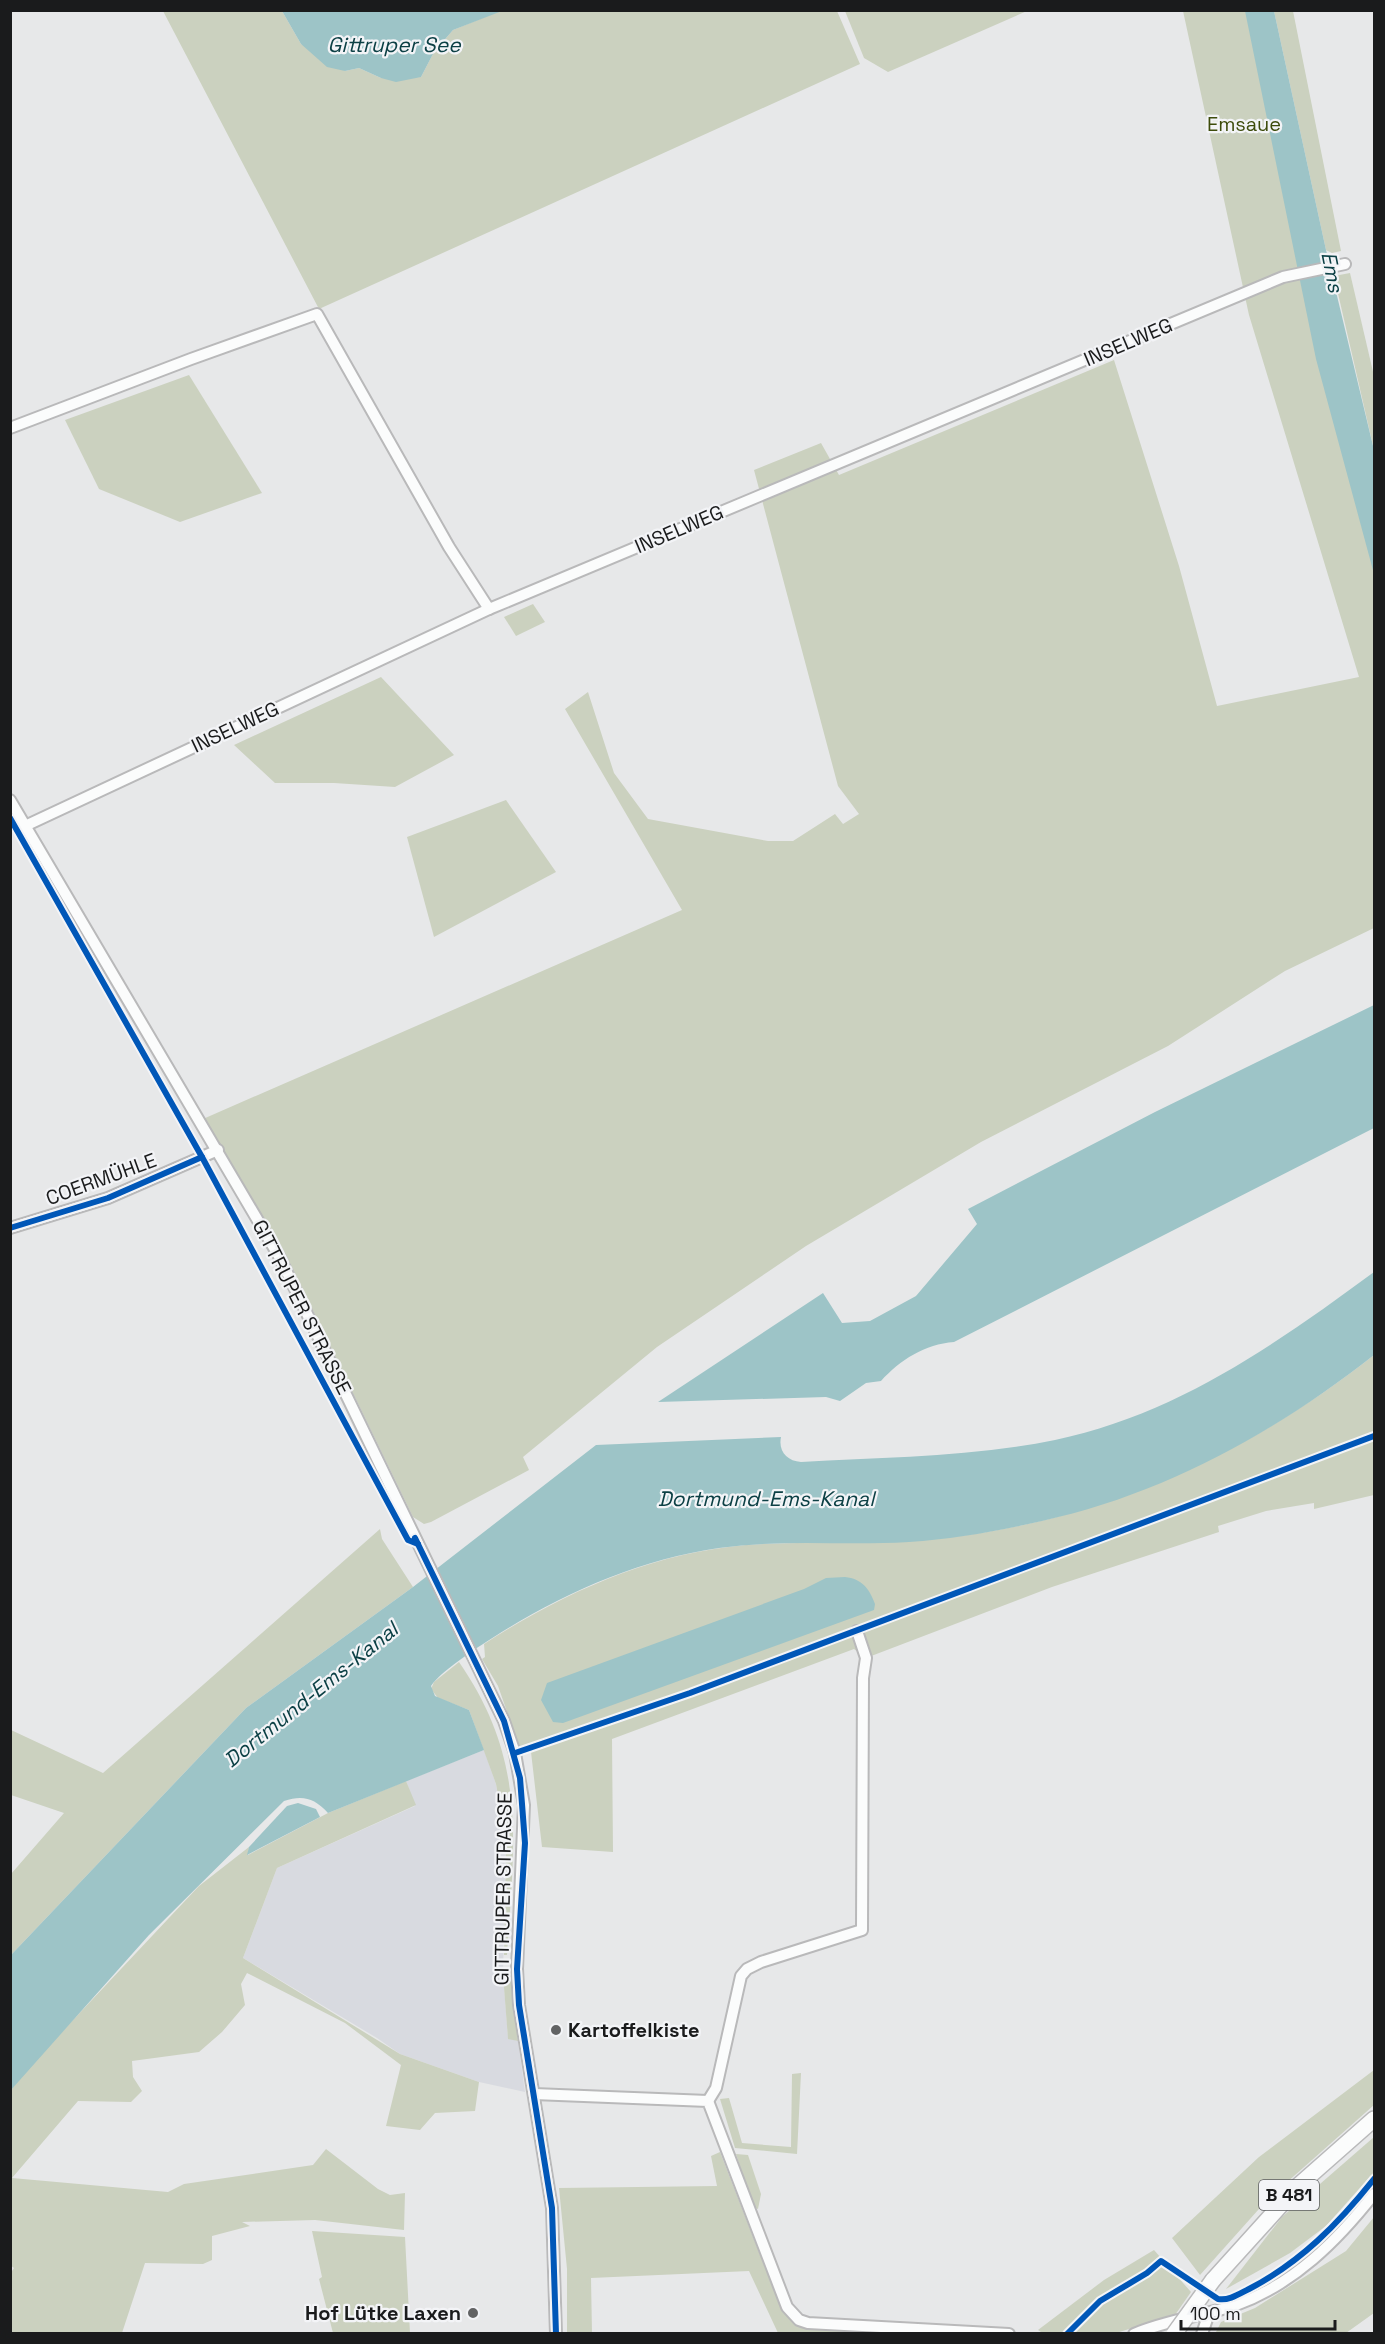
<svg xmlns="http://www.w3.org/2000/svg" width="1385" height="2344" font-family="'Space Grotesk',sans-serif">
	<style>
		.built { fill: #d8dae0 }
		.green { fill: #cbd1bf }
		.water { fill: #9dc4c7 }
		.lines { fill: none; stroke-linecap: round; stroke-linejoin: round }
		.minor-casing { stroke: #b9b9ba; stroke-width: 14 }
		.highway-casing { stroke: #b9b9ba; stroke-width: 18 }
		.minor { stroke: #fbfcfc; stroke-width: 10 }
		.highway { stroke: #fbfcfc; stroke-width: 15 }
		.highway-bridge-casing { stroke: #b9b9ba; stroke-width: 18; stroke-linecap: butt }
		.highway-bridge { stroke: #fbfcfc; stroke-width: 15 }
		.cycleway-casing { stroke: #f3f4f7; stroke-width: 10 }
		.cycleway { stroke: #0057b8; stroke-width: 6 }
		.poi-dot { fill: #626364; stroke: #f3f4f7; stroke-width: 2 }
		.labels { text-anchor: middle; stroke-width: 4.5; stroke-linejoin: round; paint-order: stroke }
		.shield { fill: #f3f4f7; stroke: #5b5c5e; stroke-width: 1.5 }
		.shield-label { font-size: 18px; font-weight: bold; fill: #1a1b1c }
		.park-label { font-size: 20px; fill: #3d4c0b; stroke: #f3f4f7 }
		.street-label { font-size: 20px; fill: #1a1b1c; stroke: #f3f4f7 }
		.poi-label { font-size: 20px; font-weight: bold; fill: #1a1b1c; stroke: #f3f4f7; text-anchor: start }
		.water-label { font-size: 21px; font-style: italic; fill: #0c4045; stroke: #f3f4f7 }
	</style>
	<rect width="100%" height="100%" fill="#e7e8e9"/>
	<polygon class="built" points="484,1750 496,1784 506,1846 503,1973 508,2038 518,2041 525,2092 479,2082 400,2054 377,2038 243,1958 277,1868 415,1806 406,1781"/>
	<g class="green">
		<polygon points="502,10 837,11 860,64 319,309 163,11 282,11 301,44 345,71 359,68 381,78 421,77 434,52 453,30"/>
		<polygon points="845,11 1027,11 888,72 864,58"/>
		<polygon points="1183,11 1257,11 1374,529 1374,928 1285,971 1168,1046 981,1142 806,1246 657,1347 523,1457 529,1470 431,1522 424,1524 413,1517 287,1257 203,1119 682,910 565,709 588,692 614,773 648,819 768,841 793,841 835,814 843,824 859,814 838,786 754,470 821,443 839,475 1114,360 1179,566 1217,706 1359,677 1249,315"/>
		<polygon points="1274,11 1293,11 1341,251 1332,253 1326,250"/>
		<polygon points="1350,273 1374,376 1374,450 1334,276"/>
		<polygon points="189,375 262,493 180,522 99,489 65,420"/>
		<polygon points="533,604 545,622 516,636 504,617"/>
		<polygon points="381,677 454,755 395,787 334,783 275,783 234,745"/>
		<polygon points="506,800 556,872 434,937 407,837"/>
		<path d="M 1374,1355 L 1374,1435 L 1000,1579 L 1374,1440 L 1374,1495 L 1314,1509 L 1314,1503 L 1266,1511 L 1218,1526 L 1219,1532 L 1052,1587 L 866,1658 L 854,1649 L 612,1739 L 613,1852 L 542,1847 L 531,1752 L 519,1746 L 498,1686 L 482,1659 L 485,1657 L 484,1644 C 563,1593 651,1553 746,1545 C 815,1540 884,1546 952,1537 C 1109,1518 1251,1452 1374,1355 Z"/>
		<polygon points="380,1529 382,1539 413,1587 246,1708 11,1955 11,1874 64,1813 11,1795 11,1730 103,1773"/>
		<path d="M 459,1662 C 528,1762 514,1842 507,1955 L 504,1955 L 506,1846 L 501,1812 L 496,1784 L 469,1710 L 438,1698 L 431,1689 L 434,1682 Z"/>
		<polygon points="406,1781 416,1805 277,1868 243,1958 400,2054 479,2082 475,2111 435,2113 420,2130 386,2126 401,2065 345,2023 247,1973 241,1984 245,2005 222,2032 199,2052 132,2061 133,2077 142,2091 131,2102 78,2101 12,2178 168,2192 184,2184 313,2165 326,2149 378,2189 390,2195 405,2193 404,2230 315,2220 242,2222 250,2226 212,2236 212,2260 203,2264 145,2263 122,2333 11,2333 10,2274 14,2268 10,2265 11,2090 27,2069 199,1886 249,1847 248,1855 328,1813"/>
		<polygon points="503,1975 512,1982 518,2041 508,2039"/>
		<polygon points="1374,2070 1374,2105 1267,2200 1200,2275 1172,2238 1259,2157"/>
		<polygon points="801,2073 797,2154 735,2148 720,2099 729,2098 742,2143 791,2147 792,2074"/>
		<polygon points="1374,2137 1374,2172 1326,2226 1290,2253 1226,2289 1282,2217"/>
		<polygon points="720,2152 780,2306 800,2327 861,2333 778,2333 749,2271 591,2278 592,2333 567,2333 567,2269 559,2188 717,2186 711,2156"/>
		<polygon points="736,2154 748,2155 761,2194 758,2209 753,2207"/>
		<polygon points="1374,2217 1374,2313 1346,2333 1215,2334 1221,2322 1255,2308 1346,2251"/>
		<polygon points="312,2231 405,2237 410,2333 333,2333 319,2279 322,2277"/>
		<polygon points="1154,2250 1191,2292 1175,2315 1116,2333 1044,2334 1038,2330 1104,2280"/>
	</g>
	<g class="water">
		<polygon points="282,11 502,11 453,30 434,52 421,77 396,82 381,78 359,68 345,71 327,67 301,44"/>
		<polygon points="1245,11 1274,11 1326,250 1374,450 1374,574 1316,359"/>
		<path d="M 1374,1005 L 1374,1128 L 954,1342 C 925,1344 900,1360 881,1381 L 866,1383 L 840,1401 L 826,1397 L 658,1402 L 823,1293 L 842,1323 L 870,1321 L 916,1296 L 977,1224 L 968,1209 L 1155,1112 Z"/>
		<path d="M 1374,1272 L 1374,1355 C 1276,1432 1165,1494 1042,1521 C 998,1531 954,1539 909,1542 C 846,1546 782,1539 719,1548 C 643,1559 570,1590 505,1630 C 487,1641 441,1670 431,1686 L 435,1696 L 469,1710 L 484,1750 L 328,1813 C 314,1798 303,1795 284,1801 L 149,1935 L 11,2090 L 11,1955 L 246,1708 L 413,1587 L 596,1445 L 781,1437 C 778,1451 787,1461 801,1462 C 886,1457 972,1457 1055,1440 C 1178,1414 1276,1344 1374,1272 Z"/>
		<path d="M 845,1577 C 862,1579 869,1588 875,1604 L 874,1610 L 563,1723 L 553,1722 L 541,1700 L 547,1683 L 804,1589 L 826,1578 Z"/>
		<polygon points="298,1803 316,1809 320,1817 247,1855 249,1847 287,1806"/>
	</g>
	<g class="lines">
		<defs>
			<g id="minor">
				<polyline points="10,428 191,359 317,314 449,547 489,609"/>
				<polyline points="10,800 280,1258 504,1721 515,1753 524,1805 517,1969 519,2005 552,2208 556,2334"/>
				<polyline points="25,826 489,609 1283,277 1345,264"/>
				<polyline points="10,1228 108,1198 218,1150"/>
				<polyline points="534,2094 708,2101 787,2307 799,2320 808,2323 1009,2334"/>
				<polyline points="708,2101 716,2088 741,1976 747,1969 761,1962 862,1930 863,1678 866,1658 857,1631"/>
				<path d="M 1134,2334 C 1167,2320 1202,2316 1236,2305 C 1294,2284 1337,2241 1374,2194"/>
				<polyline points="1202,2334 1209,2313"/>
			</g>
			<polyline id="highway" points="1213,2280 1298,2186 1374,2119"/>
		</defs>
		<use href="#minor" class="minor-casing"/>
		<use href="#highway" class="highway-casing"/>
		<use href="#minor" class="minor"/>
		<use href="#highway" class="highway"/>
		<defs>
			<polyline id="highway-bridge" points="1174,2334 1213,2280"/>
		</defs>
		<use href="#highway-bridge" class="highway-bridge-casing"/>
		<use href="#highway-bridge" class="highway-bridge"/>
		<defs>
			<g id="cycleway">
				<polyline points="10,818 202,1157 408,1540 418,1544"/>
				<polyline points="10,1228 108,1198 202,1157"/>
				<polyline points="415,1538 504,1721 520,1778 525,1843 517,1969 519,2005 552,2208 556,2334"/>
				<polyline points="515,1753 690,1693 1374,1436"/>
				<path d="M 1067,2334 L 1100,2301 L 1147,2273 L 1161,2261 L 1218,2299 C 1229,2301 1239,2294 1249,2289 C 1301,2262 1338,2224 1374,2179"/>
			</g>
		</defs>
		<use href="#cycleway" class="cycleway-casing"/>
		<use href="#cycleway" class="cycleway"/>
	</g>
	<g class="poi-dot">
		<circle cx="556" cy="2030" r="6"/>
		<circle cx="473" cy="2313" r="6"/>
	</g>
	<g class="labels">
		<rect class="shield" x="1259" y="2180" width="60" height="30" rx="4.5"/>
		<g class="shield-label">
			<text x="1289" y="2201">B 481</text>
		</g>
		<g class="park-label">
			<text x="1244" y="131">Emsaue</text>
		</g>
		<g class="street-label">
			<text transform="translate(1128 342) rotate(-23)" y="7">INSELWEG</text>
			<text transform="translate(679 529) rotate(-23)" y="7">INSELWEG</text>
			<text transform="translate(235 727) rotate(-25)" y="7">INSELWEG</text>
			<text transform="translate(101 1179) rotate(-20)" y="7">COERMÜHLE</text>
			<text transform="translate(302 1307) rotate(63)" y="7">GITTRUPER STRASSE</text>
			<text transform="translate(503 1889) rotate(-89)" y="7">GITTRUPER STRASSE</text>
		</g>
		<g class="poi-label">
			<text x="568" y="2037">Kartoffelkiste</text>
			<text x="461" y="2320" text-anchor="end">Hof Lütke Laxen</text>
		</g>
		<g class="water-label">
			<text x="394" y="52">Gittruper See</text>
			<text transform="translate(1332 272) rotate(79)" y="7">Ems</text>
			<text x="766" y="1506">Dortmund-Ems-Kanal</text>
			<text transform="translate(311 1695) rotate(-39)" y="7">Dortmund-Ems-Kanal</text>
		</g>
	</g>
	<rect width="1385" height="2344" fill="none" stroke="#1a1b1c" stroke-width="24"/>
	<path d="M1181 2320v9h154v-9" fill="none" stroke="#1a1b1c" stroke-width="3"/>
	<text x="1190" y="2320" font-size="18" fill="#1a1b1c" stroke="#f3f4f7" stroke-width="4.5" paint-order="stroke">100 m</text>
</svg>
